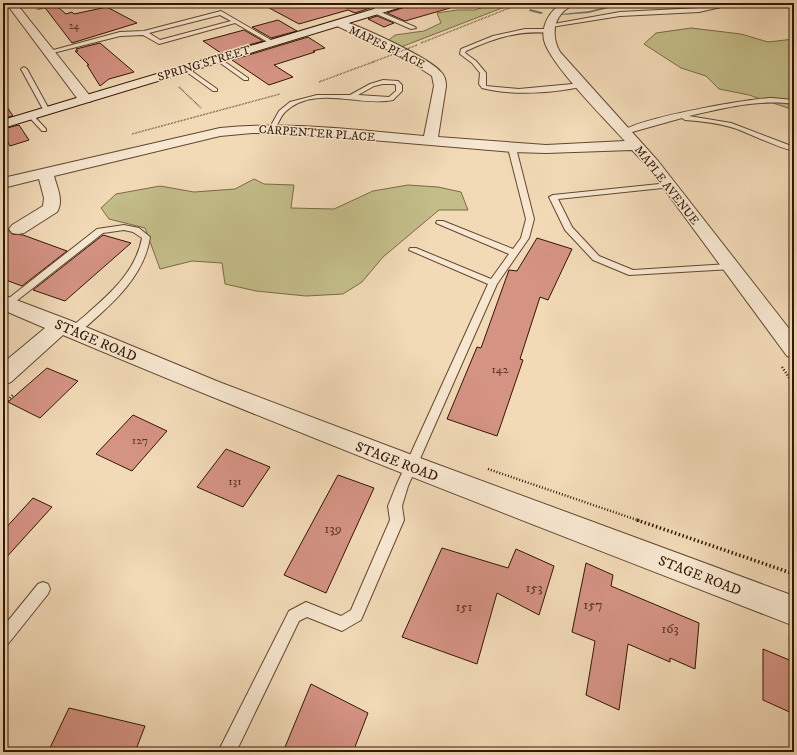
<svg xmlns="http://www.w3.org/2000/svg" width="797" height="755" font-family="'IM FELL DW Pica',serif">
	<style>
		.green { fill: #c3bd89; stroke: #7b6a46 }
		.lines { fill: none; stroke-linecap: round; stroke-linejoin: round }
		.stream { fill: #71796a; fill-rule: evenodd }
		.building { fill: #d59384; stroke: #331602 }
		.lane-casing { stroke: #63472f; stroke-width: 2 }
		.street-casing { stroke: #63472f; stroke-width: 2 }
		.secondary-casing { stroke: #331602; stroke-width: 2 }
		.path-far2 { stroke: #331602; stroke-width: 1.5; stroke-dasharray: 0.5 1; stroke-linecap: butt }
		.path-far1 { stroke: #331602; stroke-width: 2.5; stroke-dasharray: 1 2; stroke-linecap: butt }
		.path { stroke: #331602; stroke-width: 3.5; stroke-dasharray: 1.5 2.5; stroke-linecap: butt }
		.lane { fill: #f7e7d0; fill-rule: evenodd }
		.street { fill: #f7e7d0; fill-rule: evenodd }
		.secondary { fill: #f7e7d0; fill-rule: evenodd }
		.path-bridge { stroke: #331602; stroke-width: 1.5; stroke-dasharray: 0.5 1; stroke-linecap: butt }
		.labels { text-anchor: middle; stroke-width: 3; stroke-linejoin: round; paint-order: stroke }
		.far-number-label { font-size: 10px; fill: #5c3522 }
		.far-street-label { font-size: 12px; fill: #331602; stroke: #f7e7d0 }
		.number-label { font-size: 12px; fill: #5c3522 }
		.street-label { font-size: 14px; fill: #331602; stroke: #f7e7d0 }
		.near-number-label { font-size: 14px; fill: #5c3522 }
	</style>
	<rect width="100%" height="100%" fill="#f2dab7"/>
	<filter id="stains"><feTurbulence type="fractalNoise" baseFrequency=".005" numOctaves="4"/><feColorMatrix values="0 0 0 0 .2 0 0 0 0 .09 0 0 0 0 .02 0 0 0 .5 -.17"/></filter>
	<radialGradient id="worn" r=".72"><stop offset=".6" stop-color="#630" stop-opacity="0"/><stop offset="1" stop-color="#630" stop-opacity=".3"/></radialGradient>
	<g class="green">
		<polygon points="495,3 515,3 401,47 385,43 395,35 424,31 441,23 437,13 457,10 475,10"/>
		<polygon points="691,28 741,34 768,42 794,39 794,110 749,95 719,89 706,76 681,68 644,44 656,33"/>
		<polygon points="254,179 264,184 294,185 291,208 334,209 373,191 408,185 438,187 461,192 468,210 439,210 383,257 362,282 343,294 306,296 256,291 225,284 222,263 192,261 160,269 145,228 109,219 101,208 116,194 160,186 194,192 235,189"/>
	</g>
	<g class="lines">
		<g class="stream">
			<polygon points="66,3 73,3 38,10 36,9"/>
			<polygon points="622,3 628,3 589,13 563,15 561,14 589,11"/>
			<polygon points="530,9 542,12 543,13 541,14 529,11"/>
		</g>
	</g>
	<g class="building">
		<polygon points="45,3 53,3 66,14 72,12 74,14 107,7 137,23 72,43 43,5"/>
		<polygon points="260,3 332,3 347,8 370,8 355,13 348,10 299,24"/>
		<polygon points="412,3 449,3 450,8 405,21 387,13 408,6"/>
		<polygon points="377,16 394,23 384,27 368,19"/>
		<polygon points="278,20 297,31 271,38 252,27"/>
		<polygon points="244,30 263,41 221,53 203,41"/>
		<polygon points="308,37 325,48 313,51 315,52 274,65 293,77 269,85 232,60"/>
		<polygon points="100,43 134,72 109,79 100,86 87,65 89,65 75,51 78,51 76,49"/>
		<polygon points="3,101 13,116 3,118"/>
		<polygon points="19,125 29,140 10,146 3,134 3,129"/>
		<polygon points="3,227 8,229 12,234 23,235 67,251 22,286 3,279"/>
		<polygon points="103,235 131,243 65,301 33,290"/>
		<polygon points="537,238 572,249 548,300 540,297 520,359 523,360 497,436 447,419 477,347 481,348 509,270 517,271"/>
		<polygon points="47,368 78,381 40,418 8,402"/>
		<polygon points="133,415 167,431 132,471 96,454"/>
		<polygon points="226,449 270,467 243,507 197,487"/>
		<polygon points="338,475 374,488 326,593 284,575"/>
		<polygon points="33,498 52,507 3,561 3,531"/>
		<polygon points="442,548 508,568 516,549 554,566 539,615 497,593 477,664 402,637"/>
		<polygon points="586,563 613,575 611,586 699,623 695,669 670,658 670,662 628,644 619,710 586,695 595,641 572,632"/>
		<polygon points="763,649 794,662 794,714 763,700"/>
		<polygon points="311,684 368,713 353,752 283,752"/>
		<polygon points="69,708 145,726 135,752 48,752"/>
	</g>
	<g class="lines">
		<defs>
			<g id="lane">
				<polygon points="26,3 35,3 14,9 11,7"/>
				<polygon points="333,3 371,4 385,10 382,12 371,7 347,7"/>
				<polygon points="729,3 739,3 699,12 620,16 551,27 548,25 620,12 699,8"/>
				<polygon points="376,10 415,27 416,28 411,29 374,13"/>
				<path d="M 221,11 L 276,43 L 271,44 L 235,23 L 159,44 L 143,35 L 120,36 L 49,54 L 46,52 L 120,32 L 144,31 ZM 220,15 L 231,21 L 160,40 L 149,33 Z"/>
				<path d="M 525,29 L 550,29 L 553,31 L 550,33 C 519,30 494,38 466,51 L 465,53 L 476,61 L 486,73 L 486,86 L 519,89 L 583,83 L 585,84 L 585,86 C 554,93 513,96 482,88 L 479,84 L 480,73 L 472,63 L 460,54 L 461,49 L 493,36 Z"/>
				<polygon points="218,57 248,78 248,80 244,80 216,60 215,59"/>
				<polygon points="24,67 27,69 50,111 49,112 44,111 21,69"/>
				<polygon points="186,67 217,89 217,91 213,91 184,70 184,68"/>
				<path d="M 383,80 L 398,81 L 402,85 L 402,91 L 393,100 C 359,107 314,84 285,112 C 280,117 278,125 274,130 L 269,129 L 279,111 L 290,102 L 317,95 L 350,95 L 370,84 ZM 383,84 L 394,84 L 396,85 L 396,91 L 389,97 L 358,95 L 374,86 Z"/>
				<path d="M 772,98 L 794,100 L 794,104 C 758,99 724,108 689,116 L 731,123 L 794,147 L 794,151 C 773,146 754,135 734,128 C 718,123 701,121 685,120 L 682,118 L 625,134 L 621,132 C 638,118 747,99 772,98 Z"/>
				<polygon points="29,115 33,115 46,129 46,131 42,131 29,117"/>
				<polygon points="509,146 516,148 534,219 529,238 497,284 408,486 402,506 404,520 361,620 342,631 307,617 299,621 236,752 218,752 289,611 306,602 341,616 351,610 390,520 388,506 396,486 488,284 409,250 410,248 416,248 491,279 509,254 436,223 437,221 443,221 513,249 521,238 526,219 508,148"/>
				<polygon points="669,183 672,183 672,187 558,199 572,227 599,256 633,270 729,264 734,267 732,269 629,275 593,260 565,230 549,197 553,195"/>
				<path d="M 124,225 L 139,228 L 150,237 C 144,279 108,307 78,334 L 70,334 L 69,331 C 73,324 83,318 89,312 C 113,291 136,270 142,238 L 133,232 L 124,230 L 103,233 L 10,306 L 4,306 L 4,302 L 97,229 Z"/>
				<polygon points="43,582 48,584 50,589 48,594 8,644 3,647 3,627 38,584"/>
			</g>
			<g id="street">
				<polygon points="6,3 16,3 90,96 91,99 90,102 80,102"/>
				<path d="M 562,3 L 574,3 C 571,7 565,9 562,13 C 552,24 553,40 560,52 L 658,161 L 794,335 L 794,358 L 787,356 L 648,167 L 632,150 L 546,153 L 512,152 L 301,134 L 252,133 L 220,136 L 54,176 C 57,187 64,201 57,212 L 24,233 L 18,234 L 12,233 L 9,229 L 12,225 L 43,206 L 44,198 L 39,179 L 3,188 L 3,178 L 220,128 C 288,121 356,130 424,136 L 434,86 L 432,76 L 403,57 L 335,25 L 334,23 L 339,20 C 357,24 430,58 441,72 C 445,76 446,81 446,86 L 438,137 L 546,145 L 625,141 C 606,120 549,63 544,40 C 541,25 550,11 562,3 Z"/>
				<path d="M 3,295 L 69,320 L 219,382 L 420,458 L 794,596 L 794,626 C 550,531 305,437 63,335 L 11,382 L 3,385 L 3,363 L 45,328 L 3,310 Z"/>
			</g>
			<polygon id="secondary" points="394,3 410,3 408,5 3,128 3,120"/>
		</defs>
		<use href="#lane" class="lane-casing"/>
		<use href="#street" class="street-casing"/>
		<use href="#secondary" class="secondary-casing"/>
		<g class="path-far2">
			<polyline points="421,43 522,3"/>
			<polyline points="319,82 373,62"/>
			<polyline points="179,87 201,108"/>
			<polyline points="132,134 280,94"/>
		</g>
		<g class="path-far1">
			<polyline points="782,367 794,385"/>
			<polyline points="3,404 13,395"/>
			<polyline points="488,469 640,521"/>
		</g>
		<g class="path">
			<polyline points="637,520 794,574"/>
			<polyline points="789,637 794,639"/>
		</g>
		<use href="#lane" class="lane"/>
		<use href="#street" class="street"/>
		<use href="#secondary" class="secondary"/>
		<polyline class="path-bridge" points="373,62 417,45"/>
	</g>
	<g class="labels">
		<g class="far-number-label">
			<text x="74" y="29">24</text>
		</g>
		<g class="far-street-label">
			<text transform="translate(387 47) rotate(26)" y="4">MAPES PLACE</text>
			<text transform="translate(204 63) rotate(-17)" y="4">SPRING STREET</text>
			<text transform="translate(317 133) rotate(4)" y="4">CARPENTER PLACE</text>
			<text transform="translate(667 185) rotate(52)" y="4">MAPLE AVENUE</text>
		</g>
		<g class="number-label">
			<text x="500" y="373">142</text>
			<text x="140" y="444">127</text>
			<text x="235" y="485">131</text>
		</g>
		<g class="street-label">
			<text transform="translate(96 340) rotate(23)" y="5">STAGE ROAD</text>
			<text transform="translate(397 461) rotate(21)" y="5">STAGE ROAD</text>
			<text transform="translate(700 575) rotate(21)" y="5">STAGE ROAD</text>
		</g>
		<g class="near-number-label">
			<text x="333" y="533">139</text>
			<text x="534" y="592">153</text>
			<text x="593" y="609">157</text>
			<text x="464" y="611">151</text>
			<text x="670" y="633">163</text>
		</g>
	</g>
	<rect width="797" height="755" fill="none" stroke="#f2dab7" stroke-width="16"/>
	<rect x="4" y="4" width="789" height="747" fill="none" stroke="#331602" stroke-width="2"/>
	<rect x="8" y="8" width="781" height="739" fill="none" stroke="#331602"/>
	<rect width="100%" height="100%" filter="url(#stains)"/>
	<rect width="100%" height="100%" fill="url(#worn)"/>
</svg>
